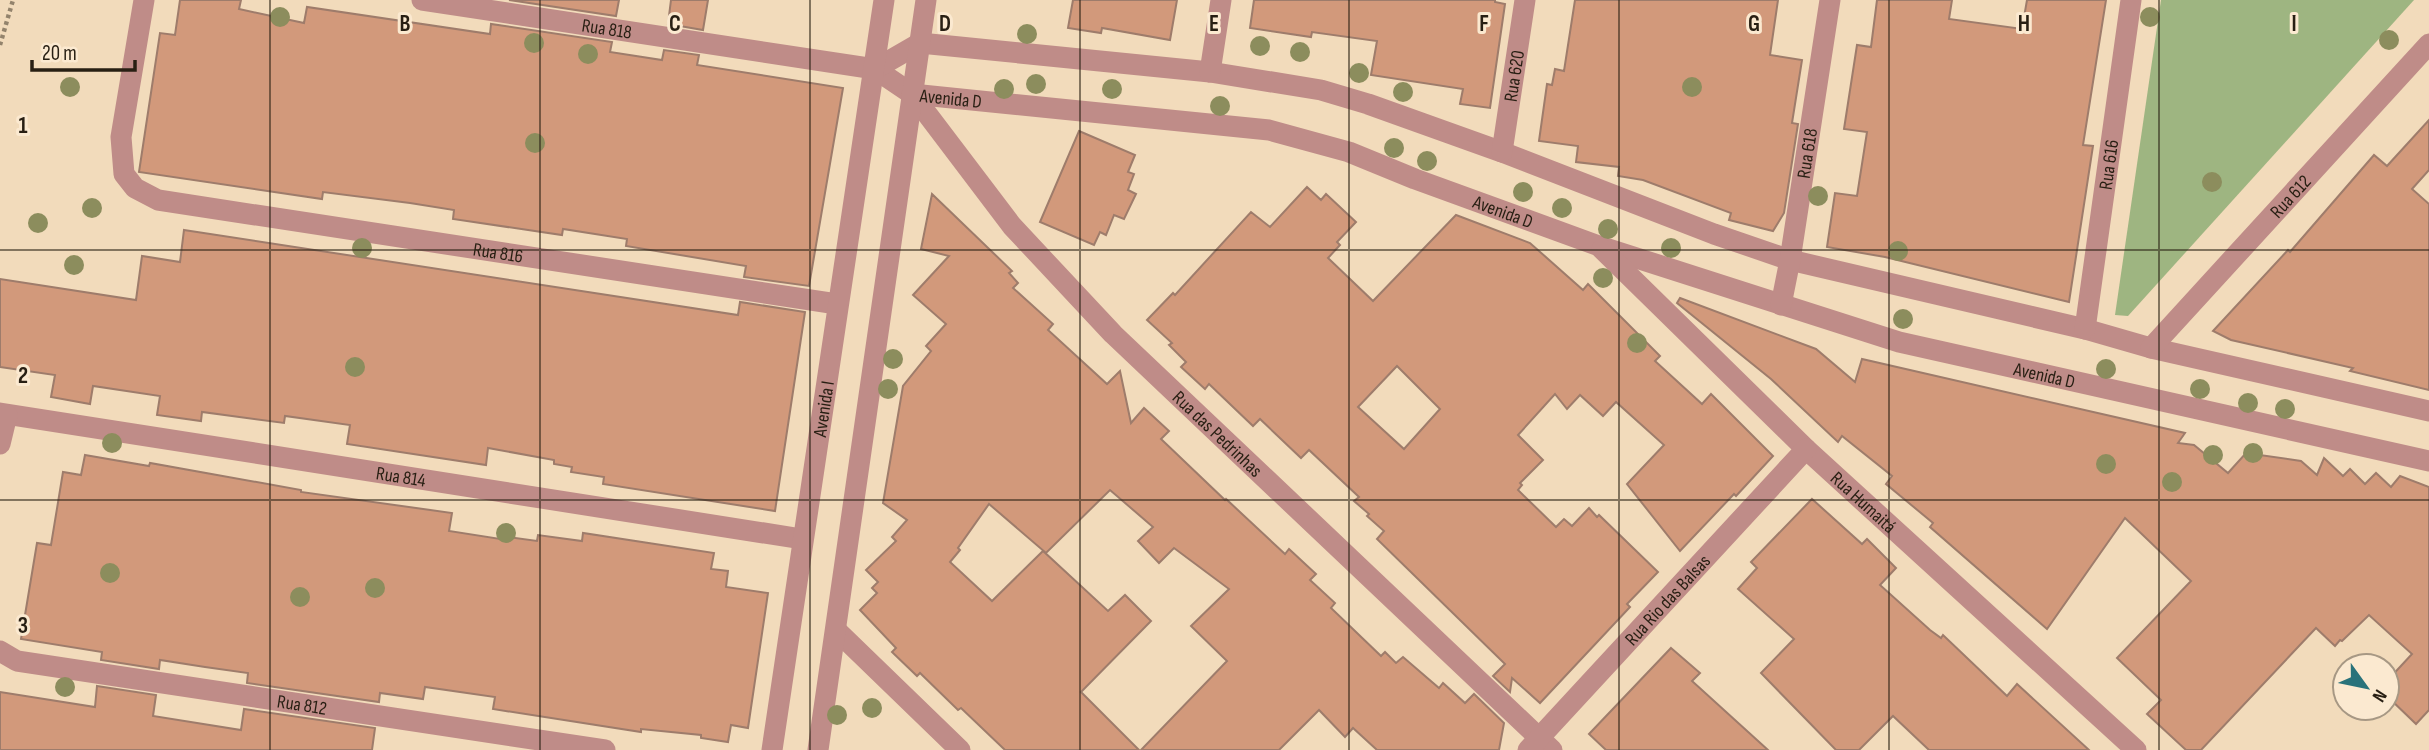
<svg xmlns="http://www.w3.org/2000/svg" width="2429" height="750" font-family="'Sofia Sans Condensed',sans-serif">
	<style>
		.green { fill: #9eb581 }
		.building { fill: #d2997b; stroke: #9e7c6b; stroke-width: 2; fill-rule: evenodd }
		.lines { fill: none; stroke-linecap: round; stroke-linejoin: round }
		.path { stroke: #93836c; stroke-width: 4.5; stroke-dasharray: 3.5 3.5; stroke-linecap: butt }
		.minor { stroke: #bf8c88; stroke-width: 21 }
		.tree { fill: #8c8d5d }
		.grid { fill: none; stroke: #281f13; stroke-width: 2; stroke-opacity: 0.55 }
		.labels { text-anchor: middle; stroke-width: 6; stroke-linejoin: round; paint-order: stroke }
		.street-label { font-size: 19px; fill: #281f13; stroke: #fbe9d0 }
		.grid-label { font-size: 23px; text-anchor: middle; font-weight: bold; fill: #281f13; stroke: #fbe9d0; stroke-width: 6; stroke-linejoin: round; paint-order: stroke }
	</style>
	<rect width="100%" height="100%" fill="#f2dbbb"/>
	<polygon class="green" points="2161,0 2414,0 2128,316 2115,315"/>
	<g class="building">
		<polygon points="180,0 241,0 239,9 304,23 307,7 490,34 491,24 612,42 610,52 662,60 664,50 699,55 697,65 843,88 809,286 744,277 746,266 626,246 627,239 563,229 562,235 453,219 454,210 410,203 323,192 322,199 139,172 160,33 175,35"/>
		<polygon points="509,0 619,0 616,16"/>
		<polygon points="671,0 708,0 703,30 668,24"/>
		<polygon points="1073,0 1177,0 1170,40 1102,28 1101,33 1068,28"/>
		<polygon points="1254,0 1495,0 1495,2 1505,4 1490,108 1460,104 1463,89 1371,75 1377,41 1312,32 1311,37 1250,28"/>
		<polygon points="1575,0 1778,0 1770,55 1802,60 1792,123 1798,124 1784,213 1773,231 1729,220 1731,213 1643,180 1618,176 1619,167 1576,162 1578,146 1539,141 1547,84 1552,85 1555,69 1564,71"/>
		<polygon points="1877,0 1952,0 1949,19 2022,29 2027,0 2106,0 2083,145 2093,146 2069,302 1885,257 1827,247 1835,193 1857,196 1867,132 1844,129 1857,45 1871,47"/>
		<polygon points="2429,120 2429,170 2412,189 2429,204 2429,390 2350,371 2353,368 2231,340 2213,331 2288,250 2290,252 2374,155 2387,166"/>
		<polygon points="1079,131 1135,155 1128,172 1134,174 1128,190 1136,194 1124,219 1114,215 1106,235 1100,232 1094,245 1040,222"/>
		<path d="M 1307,187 L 1321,200 L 1326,194 L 1356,222 L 1337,242 L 1340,245 L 1328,258 L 1373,301 L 1456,215 L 1530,243 L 1583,290 L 1588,284 L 1660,356 L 1655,361 L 1702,404 L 1711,394 L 1773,456 L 1736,496 L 1734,494 L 1680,551 L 1627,484 L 1664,445 L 1616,402 L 1603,416 L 1580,395 L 1567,409 L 1555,394 L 1518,435 L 1543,460 L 1520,483 L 1522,485 L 1518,490 L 1556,527 L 1564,519 L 1572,526 L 1589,508 L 1597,517 L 1599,515 L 1658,572 L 1627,604 L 1630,607 L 1540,703 L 1512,678 L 1510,692 L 1493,676 L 1505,664 L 1377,539 L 1384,531 L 1367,516 L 1369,514 L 1354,501 L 1359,497 L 1309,450 L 1301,458 L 1260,419 L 1253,426 L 1209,384 L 1205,389 L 1181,367 L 1186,362 L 1169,345 L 1172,343 L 1147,320 L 1173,293 L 1175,295 L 1251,212 L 1270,227 ZM 1397,366 L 1440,409 L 1404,449 L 1358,407 Z"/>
		<polygon points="932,194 1012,271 1009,273 1018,283 1013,288 1053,324 1048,330 1107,384 1120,371 1131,423 1144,408 1169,431 1161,439 1225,500 1226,499 1285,554 1289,549 1316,574 1310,580 1335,603 1331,608 1381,656 1385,652 1396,663 1403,657 1439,688 1443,683 1465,703 1474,694 1504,723 1499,750 1377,750 1353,728 1345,737 1319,710 1279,750 1141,750 1227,661 1191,626 1229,589 1174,548 1159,563 1138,541 1153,527 1110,490 1046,553 989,504 958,548 960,550 950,562 992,601 1043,551 1108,611 1125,595 1151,621 1081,692 1139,750 1005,750 961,708 958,710 920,673 917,676 892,652 896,648 860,610 877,593 872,588 878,582 866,570 896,541 892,537 907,520 883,503 903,386 931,351 926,346 946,324 913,295 949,256 921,249"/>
		<polygon points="184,230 738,315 740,302 805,312 775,511 603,484 604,477 571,472 572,467 554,464 554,460 488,448 486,465 347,444 350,425 285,416 284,423 202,412 201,421 157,415 160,396 93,386 90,404 51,397 55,375 0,367 0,279 136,300 142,256 180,262"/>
		<polygon points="1680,298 1816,349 1855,382 1862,359 2185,433 2178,443 2194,445 2228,473 2246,453 2301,461 2317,475 2324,458 2343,476 2350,469 2365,484 2376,473 2391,487 2400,476 2429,487 2429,710 2416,724 2387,696 2387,681 2412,654 2369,615 2342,641 2340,640 2335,646 2316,628 2201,750 2186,750 2147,714 2161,700 2117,658 2191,581 2125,518 2047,629 1930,527 1933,523 1886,484 1892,476 1842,436 1838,442 1771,379 1677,303"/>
		<polygon points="85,455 149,466 150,463 301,490 301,492 452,513 449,531 500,539 501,536 537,541 538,535 582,541 583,533 714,553 711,569 728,571 726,587 768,593 748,728 731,725 728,742 701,738 701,735 641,729 641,732 493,709 495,697 425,687 423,699 380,693 379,702 247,683 248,673 205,667 160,660 159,669 101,660 102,652 21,639 37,543 51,545 63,472 81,475"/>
		<polygon points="1812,499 1862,544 1867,539 1896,568 1880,585 1930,630 1941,638 1943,635 2007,696 2017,684 2089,750 1929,750 1893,716 1859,750 1836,750 1761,673 1794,639 1738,589 1757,568 1751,562"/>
		<polygon points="1671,648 1700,673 1692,681 1768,750 1606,750 1589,734"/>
		<polygon points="97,686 156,695 153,716 241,730 244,709 375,728 372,750 0,750 0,692 95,707"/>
	</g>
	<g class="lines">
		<polyline class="path" points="0,45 13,0"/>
		<g class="minor">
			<path id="s1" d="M 144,0 L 121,137 L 124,174 L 135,188 L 158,200 L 837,304"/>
			<path id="s2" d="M 422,0 L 875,69 L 912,94 L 1269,130 L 1349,152 L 1415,179 L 1599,246 L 1899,342 L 2429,461"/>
			<polyline points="875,69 920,43 1210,72 1321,90 1368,104 1502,152 1714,234 1790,260 2085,329 2151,348 2429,411"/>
			<polyline points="1210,72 1221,0"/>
			<path id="s3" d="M 912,94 L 1012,226 L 1113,334 L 1552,750"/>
			<path id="s4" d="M 1502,152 L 1525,0"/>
			<path id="s5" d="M 1602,249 L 1806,449 L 2136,750"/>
			<path id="s6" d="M 1781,305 L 1790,260 L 1830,0"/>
			<path id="s7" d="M 2085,329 L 2131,0"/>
			<path id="s8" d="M 2151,348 L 2429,44"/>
			<path id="s9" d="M 0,413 L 802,539"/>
			<polyline points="0,444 7,415"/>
			<polyline points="836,630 960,750"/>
			<path id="s10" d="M 0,651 L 17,661 L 605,750"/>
			<path id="s11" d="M 772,750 L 884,0"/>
			<polyline points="818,750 926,0"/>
			<path id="s12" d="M 1528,750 L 1806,449"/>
		</g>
	</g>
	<g class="tree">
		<circle cx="280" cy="17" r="10"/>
		<circle cx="2150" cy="17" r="10"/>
		<circle cx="1027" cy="34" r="10"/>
		<circle cx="2389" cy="40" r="10"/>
		<circle cx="534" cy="43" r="10"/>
		<circle cx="1260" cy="46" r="10"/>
		<circle cx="1300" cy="52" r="10"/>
		<circle cx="588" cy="54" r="10"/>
		<circle cx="1359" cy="73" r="10"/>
		<circle cx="1036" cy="84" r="10"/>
		<circle cx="70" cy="87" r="10"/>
		<circle cx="1692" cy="87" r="10"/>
		<circle cx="1004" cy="89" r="10"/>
		<circle cx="1112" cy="89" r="10"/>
		<circle cx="1403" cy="92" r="10"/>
		<circle cx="1220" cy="106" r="10"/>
		<circle cx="535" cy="143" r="10"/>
		<circle cx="1394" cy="148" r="10"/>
		<circle cx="1427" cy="161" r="10"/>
		<circle cx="2212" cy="182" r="10"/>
		<circle cx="1523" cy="192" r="10"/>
		<circle cx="1818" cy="196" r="10"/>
		<circle cx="92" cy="208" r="10"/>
		<circle cx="1562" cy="208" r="10"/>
		<circle cx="38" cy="223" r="10"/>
		<circle cx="1608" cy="229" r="10"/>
		<circle cx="362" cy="248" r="10"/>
		<circle cx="1671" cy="248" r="10"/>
		<circle cx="1898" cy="251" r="10"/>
		<circle cx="74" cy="265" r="10"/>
		<circle cx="1603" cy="278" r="10"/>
		<circle cx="1903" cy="319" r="10"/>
		<circle cx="1637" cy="343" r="10"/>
		<circle cx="893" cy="359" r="10"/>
		<circle cx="355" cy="367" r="10"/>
		<circle cx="2106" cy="369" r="10"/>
		<circle cx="888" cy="389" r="10"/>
		<circle cx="2200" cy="389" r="10"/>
		<circle cx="2248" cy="403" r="10"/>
		<circle cx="2285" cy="409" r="10"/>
		<circle cx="112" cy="443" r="10"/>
		<circle cx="2253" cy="453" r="10"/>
		<circle cx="2213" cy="455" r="10"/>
		<circle cx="2106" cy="464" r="10"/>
		<circle cx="2172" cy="482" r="10"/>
		<circle cx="506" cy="533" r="10"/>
		<circle cx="110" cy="573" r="10"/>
		<circle cx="375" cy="588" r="10"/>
		<circle cx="300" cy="597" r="10"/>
		<circle cx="65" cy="687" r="10"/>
		<circle cx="872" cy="708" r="10"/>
		<circle cx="837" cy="715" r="10"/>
	</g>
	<path class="grid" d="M 270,0 L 270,750M 540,0 L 540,750M 810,0 L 810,750M 1080,0 L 1080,750M 1349,0 L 1349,750M 1619,0 L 1619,750M 1889,0 L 1889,750M 2159,0 L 2159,750M 0,250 L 2429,250M 0,500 L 2429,500"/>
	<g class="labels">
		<g class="street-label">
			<text dy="7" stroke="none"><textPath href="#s2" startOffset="187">Rua 818</textPath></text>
			<text dy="7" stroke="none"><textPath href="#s4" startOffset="77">Rua 620</textPath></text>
			<text dy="7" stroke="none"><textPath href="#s2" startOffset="542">Avenida D</textPath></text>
			<text dy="7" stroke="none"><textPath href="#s6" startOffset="154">Rua 618</textPath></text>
			<text dy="7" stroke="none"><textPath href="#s7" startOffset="166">Rua 616</textPath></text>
			<text dy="7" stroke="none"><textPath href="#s8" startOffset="206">Rua 612</textPath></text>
			<text dy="7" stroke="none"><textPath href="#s2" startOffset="1110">Avenida D</textPath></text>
			<text dy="7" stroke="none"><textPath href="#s1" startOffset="564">Rua 816</textPath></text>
			<text dy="7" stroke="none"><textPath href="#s2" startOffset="1676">Avenida D</textPath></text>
			<text dy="7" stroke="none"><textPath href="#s11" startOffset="345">Avenida I</textPath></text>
			<text dy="7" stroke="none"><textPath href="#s3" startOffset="458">Rua das Pedrinhas</textPath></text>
			<text dy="7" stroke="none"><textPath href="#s9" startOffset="406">Rua 814</textPath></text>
			<text dy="7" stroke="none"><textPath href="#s5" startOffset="364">Rua Humaitá</textPath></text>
			<text dy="7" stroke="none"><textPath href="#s12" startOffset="205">Rua Rio das Balsas</textPath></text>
			<text dy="7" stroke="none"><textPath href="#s10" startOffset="308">Rua 812</textPath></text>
		</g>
	</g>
	<g class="grid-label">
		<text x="405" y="31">B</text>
		<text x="675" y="31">C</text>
		<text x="945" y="31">D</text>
		<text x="1214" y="31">E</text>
		<text x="1484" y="31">F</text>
		<text x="1754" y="31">G</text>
		<text x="2024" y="31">H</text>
		<text x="2294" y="31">I</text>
		<text x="23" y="133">1</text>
		<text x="23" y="383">2</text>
		<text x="23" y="633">3</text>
	</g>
	<g transform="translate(2366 687) rotate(123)"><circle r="33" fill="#fbe9d0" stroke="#a79884" stroke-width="2"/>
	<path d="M0-5L12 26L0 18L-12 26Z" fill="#29727a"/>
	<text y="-10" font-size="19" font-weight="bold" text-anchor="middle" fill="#281f13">N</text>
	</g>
	<path d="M32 60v10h103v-10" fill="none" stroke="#281f13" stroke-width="3.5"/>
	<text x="42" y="60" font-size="21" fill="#281f13" stroke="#fbe9d0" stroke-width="5" paint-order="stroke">20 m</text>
</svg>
